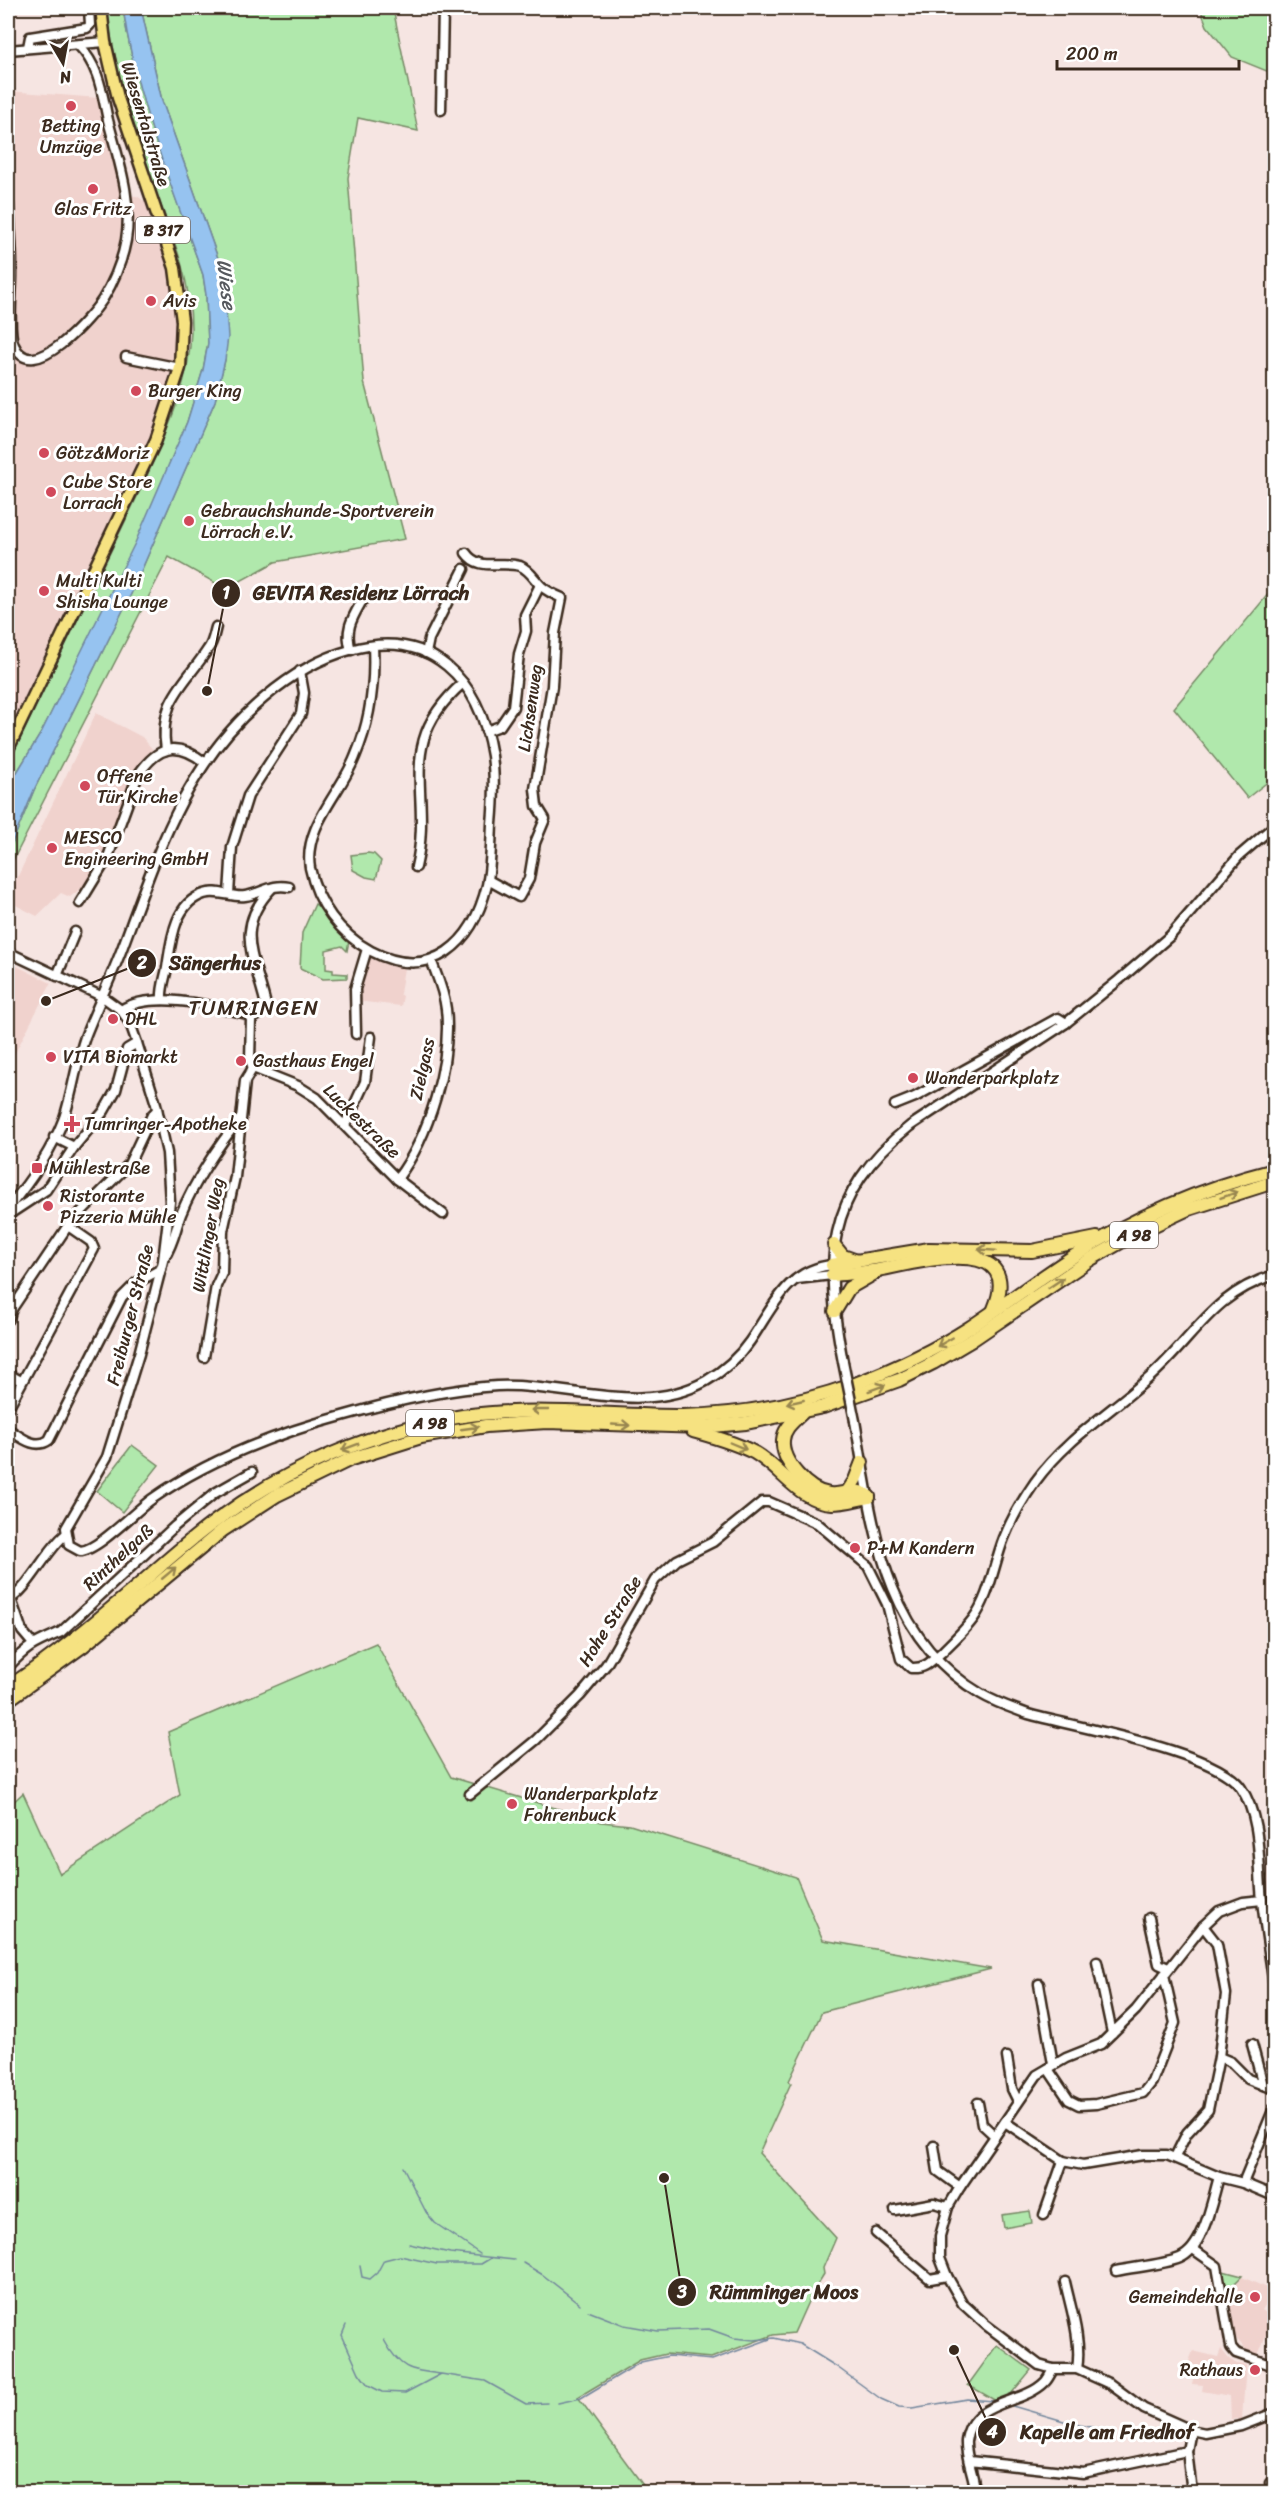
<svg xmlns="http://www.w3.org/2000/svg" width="1282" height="2500" font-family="Sriracha,sans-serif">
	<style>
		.built { fill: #f0d2cd }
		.green { fill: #b0e8ac; stroke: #768965; stroke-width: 1.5 }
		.water { fill: #96c3f0; stroke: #72869c; stroke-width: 1.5 }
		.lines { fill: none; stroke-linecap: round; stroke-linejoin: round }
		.stream { stroke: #72869c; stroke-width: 1.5 }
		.minor-casing { stroke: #3b2a1e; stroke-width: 13 }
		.major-casing { stroke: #3b2a1e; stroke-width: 15 }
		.highway-casing { stroke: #3b2a1e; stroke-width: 16 }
		.minor { stroke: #fff; stroke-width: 8 }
		.major { stroke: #f6e281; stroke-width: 10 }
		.highway { stroke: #f6e281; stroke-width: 12 }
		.minor-bridge-casing { stroke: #3b2a1e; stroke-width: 13; stroke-linecap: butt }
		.minor-bridge { stroke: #fff; stroke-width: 8 }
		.oneway { stroke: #988650 }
		.poi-dot { fill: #d1495b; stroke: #fff; stroke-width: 2 }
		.labels { text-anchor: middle; stroke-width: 6; stroke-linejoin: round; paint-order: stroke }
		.shield { fill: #fff; stroke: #766a62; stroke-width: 1.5 }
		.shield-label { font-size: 16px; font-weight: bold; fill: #3b2a1e }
		.street-label { font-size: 18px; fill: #3b2a1e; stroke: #fff }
		.poi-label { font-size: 18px; fill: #3b2a1e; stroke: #fff; text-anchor: start }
		.water-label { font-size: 20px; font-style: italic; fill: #56585d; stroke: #fff }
		.quarter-label { font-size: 21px; letter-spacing: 1.5px; fill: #3b2a1e; stroke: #fff }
		.leader { fill: none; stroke: #3b2a1e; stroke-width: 2 }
		.callout-dot { fill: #3b2a1e; stroke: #fff; stroke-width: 2 }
		.mark-label { font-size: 18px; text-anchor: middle; font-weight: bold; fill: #fff }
		.callout-label { font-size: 20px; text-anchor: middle; font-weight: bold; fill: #3b2a1e; stroke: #fff; stroke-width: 6; stroke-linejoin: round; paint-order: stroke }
	</style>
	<rect width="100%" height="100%" fill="#f6e5e2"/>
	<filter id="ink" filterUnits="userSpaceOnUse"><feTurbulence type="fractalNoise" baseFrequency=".0167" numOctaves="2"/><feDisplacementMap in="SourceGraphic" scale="12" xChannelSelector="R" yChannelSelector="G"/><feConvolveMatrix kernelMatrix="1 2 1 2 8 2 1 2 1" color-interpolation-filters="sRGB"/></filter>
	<g filter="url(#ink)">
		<g class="built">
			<polygon points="8,91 99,98 123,195 137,196 147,203 168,266 176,314 175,356 156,428 21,713 8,735"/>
			<polygon points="96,713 142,737 154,751 143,761 133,777 98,864 88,883 70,897 61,893 37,916 8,901 8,897"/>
			<polygon points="368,957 391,966 404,968 400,994 403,996 401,1006 356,1001"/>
			<polygon points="15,965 51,983 12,1059 8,1057 8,981"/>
			<polygon points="1242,2277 1274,2291 1262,2310 1273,2318 1258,2355 1248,2352 1235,2337 1231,2339 1224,2300"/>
			<polygon points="1221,2349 1229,2359 1237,2364 1246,2365 1242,2419 1231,2419 1230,2396 1202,2391 1203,2385 1192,2384 1193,2379 1184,2374 1193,2351 1218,2357"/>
		</g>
		<g class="green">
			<path d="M 106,8 L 123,8 C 136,100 172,186 203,275 L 206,295 L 208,343 L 203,370 L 187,422 L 136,543 L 41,733 L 8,787 L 8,764 L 146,478 C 166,432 190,383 191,331 C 192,272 165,220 146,166 C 127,115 115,62 106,8 Z"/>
			<polygon points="141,8 393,8 418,131 358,118 348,178 364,382 405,539 275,562 226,589 169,557 8,870 8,853 34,790 132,592 215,401 225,360 225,294 220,264 162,101"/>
			<polygon points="1200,8 1274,8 1274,74 1232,57 1207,26"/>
			<polygon points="1274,587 1274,777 1247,798 1174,708"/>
			<polygon points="368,853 374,854 381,861 376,879 366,877 353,870 351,855"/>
			<path d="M 315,904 C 327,911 338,931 349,941 L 347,951 L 342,946 L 326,950 L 326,969 L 333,970 L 333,973 L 347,974 L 347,978 L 323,979 L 300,968 L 302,933 Z"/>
			<polygon points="132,1445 159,1465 122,1512 97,1491"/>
			<polygon points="376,1643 451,1777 602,1822 630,1825 796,1877 823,1940 991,1969 822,2012 789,2081 791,2083 759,2153 836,2238 823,2268 824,2274 811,2295 794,2333 773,2335 711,2358 666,2354 640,2360 578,2397 648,2492 8,2492 8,1807 23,1793 60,1874 180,1795 168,1732"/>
			<polygon points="1030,2211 1032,2223 1004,2228 1002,2215"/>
			<polygon points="1223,2271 1242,2276 1231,2287 1224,2290"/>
			<polygon points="997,2345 1031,2370 1011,2394 996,2401 968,2385"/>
			<polygon points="1161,2423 1179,2430 1177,2438 1156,2433"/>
		</g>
		<path class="water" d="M 123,8 L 141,8 L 162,101 L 220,264 L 225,295 L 228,337 L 225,360 L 215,401 L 132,592 L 34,790 L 8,853 L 8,787 L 41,733 L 135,543 L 187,422 L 203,370 L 208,343 L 206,295 L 203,275 C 172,186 136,101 123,8 Z"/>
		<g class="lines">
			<g class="stream">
				<polyline points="403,2167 426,2212 435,2223 480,2254"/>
				<polyline points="409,2244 450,2253 514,2260"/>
				<polyline points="523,2263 543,2275 580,2304"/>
				<polyline points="360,2266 362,2277 370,2279 377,2273 384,2260 400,2256 437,2264 481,2264 491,2258"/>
				<polyline points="588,2311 624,2325 658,2331 709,2329 734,2338 754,2340 774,2338 800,2344 837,2367 881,2399 899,2407 912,2408 967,2399 994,2401"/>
				<polyline points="346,2325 342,2335 359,2373 368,2385 382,2392 405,2393 441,2374 485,2381 526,2404 547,2403"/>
				<path d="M 384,2340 C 400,2369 408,2370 440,2374"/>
				<polyline points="558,2403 581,2398 641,2362 669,2356 712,2360 770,2339"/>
				<polyline points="1009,2405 1074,2424 1102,2429"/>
			</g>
			<defs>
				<g id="minor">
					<polyline points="28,47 30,37 87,28 90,25 89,8"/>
					<polyline points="8,50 105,42"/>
					<polyline points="441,110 443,8"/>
					<path d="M 8,196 C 10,220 12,244 12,268 C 13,287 7,330 14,345 C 32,387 91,317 103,299 C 114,281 122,262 126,240 C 133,200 118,159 108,120 C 102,93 99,66 79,46"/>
					<polyline points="126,357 180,368"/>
					<path d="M 466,553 C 479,572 502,560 520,566 C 530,570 534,579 541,586 C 547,591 555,595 562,598 L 555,633 L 552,686 L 535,789 L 537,806 L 545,819 L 535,843 L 529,879 L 519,897 L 488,880"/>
					<path d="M 351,650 C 344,629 353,617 363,599"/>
					<polyline points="426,653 429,639 464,569"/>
					<polyline points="486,731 500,726 513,707 519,654 526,631 525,615 540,585"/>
					<path d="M 166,750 C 158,700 184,686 208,649 C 213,643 214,634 216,627"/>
					<path d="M 416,867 C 434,792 392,745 463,683"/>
					<polyline points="229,894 232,847 248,796 301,714 304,693 300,671"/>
					<path d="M 80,903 L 108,857 L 138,775 C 157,747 176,740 204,762"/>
					<path d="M 8,952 L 103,997 L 121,1010 L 130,1023 L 137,1043 L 156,1104 L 167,1153 L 170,1202 L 163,1261 L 139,1354 L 107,1457 L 66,1528 L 69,1545 L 80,1551 C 97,1551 135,1511 152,1499 C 209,1459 275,1434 342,1416 C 391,1402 446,1389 497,1386 C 566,1383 642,1417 706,1381 C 723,1371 739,1357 750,1341 C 773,1308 786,1270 832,1265"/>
					<polyline points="57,976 75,932"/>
					<path d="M 162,1000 C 161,988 165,979 167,968 C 171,942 174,903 204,894 C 218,889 231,898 245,896 C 261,894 272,883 289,887"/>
					<path d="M 121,1010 C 152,990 213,1006 247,1014 L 251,1019 L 250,1060 L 253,1068"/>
					<path d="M 251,1019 L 267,1010 C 257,960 231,931 272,888"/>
					<polyline points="356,1034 355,989 367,949"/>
					<polyline points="253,1068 298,1086 317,1098 397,1179 443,1214"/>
					<polyline points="895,1105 915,1097 1058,1018 1066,1023"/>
					<polyline points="345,1125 365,1082 371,1037"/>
					<polyline points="54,1137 74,1147"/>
					<path d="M 397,1179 C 429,1137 452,1061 446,1009 C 444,991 437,976 431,960"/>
					<path d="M 8,1208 C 30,1182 52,1150 64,1118 C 73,1091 76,1063 85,1037 C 97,1006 112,976 123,946 C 158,852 185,764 264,698 C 290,676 317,659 350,650 C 431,627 480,680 492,756 C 495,778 494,802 492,824 C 491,844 491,866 487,885 C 473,943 432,983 371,951 C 340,934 317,903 310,868 C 303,827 341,793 355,757 C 370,722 375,684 373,646"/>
					<polyline points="8,1215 46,1190 74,1147 104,1111 116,1090 127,1049 137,1043"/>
					<path d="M 164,1258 C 174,1243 175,1230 181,1214 C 193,1184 219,1144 240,1119"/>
					<polyline points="797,1279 832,1275"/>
					<polyline points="8,1319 12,1309 69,1224 129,1164 152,1115 157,1110"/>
					<polyline points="204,1357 216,1286 222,1273 223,1231 235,1177 245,1081 253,1068"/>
					<path d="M 843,1362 C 824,1263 824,1194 910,1126 L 1066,1023 L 1119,980 L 1170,936 L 1239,856 L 1274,826"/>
					<polyline points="8,1374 21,1381"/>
					<polyline points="8,1408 94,1249 91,1242 68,1226"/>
					<path d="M 855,1421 C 873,1523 882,1636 981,1694 C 996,1703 1012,1708 1028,1714 C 1074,1727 1217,1751 1241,1788 C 1262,1819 1258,1864 1262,1900 C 1265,1928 1270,1957 1274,1986"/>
					<path d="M 8,1429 C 21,1437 35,1450 49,1440 L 122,1297 L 136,1283 L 161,1269"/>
					<polyline points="11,1599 22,1631 33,1644"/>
					<path d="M 8,1600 C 27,1592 46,1550 65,1535"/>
					<path d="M 8,1667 C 29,1645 34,1644 61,1632 L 175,1526 L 215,1493 L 252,1472"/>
					<path d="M 470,1794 L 536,1740 L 580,1696 L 606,1665 L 655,1580 L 677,1560 L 713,1542 L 762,1502 L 769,1502 L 817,1523 L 868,1566 L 887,1604 L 901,1659 L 911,1668 C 926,1669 931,1661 942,1652 C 953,1641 964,1631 973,1619 C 990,1596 994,1563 1004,1538 C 1012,1518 1023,1499 1035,1482 C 1066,1439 1111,1412 1150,1377 C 1195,1337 1212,1294 1274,1275"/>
					<polyline points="1262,1900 1243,1902 1219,1911 1203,1926 1136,2010 1101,2044 1066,2058 1037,2075 960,2187 948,2207 940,2236 940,2258 947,2276 963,2304 986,2325 1039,2365 1053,2369 1077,2369 1110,2384 1144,2409 1191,2430 1205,2433 1241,2426 1274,2413"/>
					<polyline points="1149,1918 1159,1964 1168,1968"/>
					<polyline points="1097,1962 1112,2033"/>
					<polyline points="1039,1984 1053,2064"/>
					<polyline points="1252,2044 1263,2085"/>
					<polyline points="1007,2057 1012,2089 1018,2101"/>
					<polyline points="1219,2057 1231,2062 1248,2079 1274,2089"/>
					<polyline points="1048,2069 1069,2100 1079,2105 1096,2104 1143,2093 1152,2082 1175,2023 1164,1975"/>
					<polyline points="978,2103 982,2124 995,2136"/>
					<polyline points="1005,2122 1063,2161 1083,2165 1143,2155 1167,2155 1219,2177 1243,2183 1274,2196"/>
					<polyline points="934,2146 938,2171 960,2187"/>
					<polyline points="1175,2157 1187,2133 1208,2110 1219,2057 1226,1994 1217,1944 1203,1926"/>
					<polyline points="1243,2183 1274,2108"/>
					<polyline points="895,2210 934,2203 948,2207"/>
					<polyline points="1044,2215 1063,2161"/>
					<polyline points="876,2233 930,2279 947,2276"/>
					<polyline points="1193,2249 1217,2266 1231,2347 1236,2353 1274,2366"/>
					<path d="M 1116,2271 C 1134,2267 1163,2265 1180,2258 C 1204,2248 1212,2200 1219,2177"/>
					<path d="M 1065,2282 C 1071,2309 1082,2341 1077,2369"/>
					<polyline points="1191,2430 1187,2451 1192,2492"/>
					<polyline points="969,2461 1083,2473 1187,2451"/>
					<path d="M 974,2483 C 972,2471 965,2454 966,2441 C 971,2399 1021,2406 1045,2382 C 1048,2379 1051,2373 1053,2369"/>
					<polyline points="1270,2483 1274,2482"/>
				</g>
				<polyline id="major" points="8,749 156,440 180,368 182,321 175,268 118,98 105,42 101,8"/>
				<g id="highway">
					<polyline points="834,1245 843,1256 857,1261"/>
					<polyline points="832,1265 929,1249 1032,1251 1097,1238"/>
					<path d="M 832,1275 C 849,1273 866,1273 883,1269 C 921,1261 1025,1234 994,1309"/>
					<polyline points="835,1311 849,1288 875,1273"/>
					<path d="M 802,1413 C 794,1421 784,1428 783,1440 C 781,1462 808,1491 829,1494 C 845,1496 855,1485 869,1497"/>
					<path d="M 693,1431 C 714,1437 736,1443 755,1453 C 781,1468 800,1502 832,1503 C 845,1503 857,1499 869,1497"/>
					<polyline points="848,1491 855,1480 862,1462"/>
					<path d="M 8,1687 C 45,1663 80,1635 114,1606 C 149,1577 181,1546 217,1520 C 289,1467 374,1430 463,1416 C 536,1406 608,1416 682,1416 C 741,1415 799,1404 855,1384 C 894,1369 933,1351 969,1328 C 1004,1305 1038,1279 1074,1256 C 1135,1216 1203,1188 1274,1170"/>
					<polyline points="8,1700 83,1646 223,1530 277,1495 351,1459 421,1437 486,1426 547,1422 702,1427 746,1423 823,1407 899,1380 933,1363 972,1340 1091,1259 1135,1234 1186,1210 1274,1182"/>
				</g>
			</defs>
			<use href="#minor" class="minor-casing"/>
			<use href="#major" class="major-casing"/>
			<use href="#highway" class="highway-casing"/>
			<use href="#minor" class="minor"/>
			<use href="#major" class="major"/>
			<use href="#highway" class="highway"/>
			<defs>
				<polyline id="minor-bridge" points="843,1362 855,1421"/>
			</defs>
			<use href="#minor-bridge" class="minor-bridge-casing"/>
			<use href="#minor-bridge" class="minor-bridge"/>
		</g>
		<defs><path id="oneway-shaft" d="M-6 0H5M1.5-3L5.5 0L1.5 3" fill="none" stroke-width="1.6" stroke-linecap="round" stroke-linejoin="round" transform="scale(1.5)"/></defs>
		<g class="oneway">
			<use href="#oneway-shaft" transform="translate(1229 1195) rotate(-19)"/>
			<use href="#oneway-shaft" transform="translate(987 1250) rotate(-176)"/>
			<use href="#oneway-shaft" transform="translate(1056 1283) rotate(-34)"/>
			<use href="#oneway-shaft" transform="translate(945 1342) rotate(150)"/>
			<use href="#oneway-shaft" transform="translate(877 1388) rotate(-20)"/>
			<use href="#oneway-shaft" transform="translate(795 1402) rotate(167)"/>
			<use href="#oneway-shaft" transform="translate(540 1410) rotate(180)"/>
			<use href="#oneway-shaft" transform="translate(621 1425) rotate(3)"/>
			<use href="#oneway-shaft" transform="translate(470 1428) rotate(-8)"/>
			<use href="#oneway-shaft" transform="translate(738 1446) rotate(23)"/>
			<use href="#oneway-shaft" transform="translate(350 1447) rotate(159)"/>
			<use href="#oneway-shaft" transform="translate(169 1573) rotate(-40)"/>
		</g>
	</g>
	<g class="poi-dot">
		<circle cx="71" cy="106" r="6"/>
		<circle cx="93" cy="189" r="6"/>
		<circle cx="151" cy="301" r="6"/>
		<circle cx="136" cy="391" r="6"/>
		<circle cx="44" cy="453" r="6"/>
		<circle cx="51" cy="492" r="6"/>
		<circle cx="189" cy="521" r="6"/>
		<circle cx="44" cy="591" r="6"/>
		<circle cx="85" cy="786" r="6"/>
		<circle cx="52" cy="848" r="6"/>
		<circle cx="113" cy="1019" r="6"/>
		<circle cx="51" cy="1057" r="6"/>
		<circle cx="241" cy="1061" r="6"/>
		<circle cx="913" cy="1078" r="6"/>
		<path d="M69 1115h6v6h6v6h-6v6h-6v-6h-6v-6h6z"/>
		<rect x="31" y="1162" width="12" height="12" rx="3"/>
		<circle cx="48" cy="1206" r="6"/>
		<circle cx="855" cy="1548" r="6"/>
		<circle cx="512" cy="1804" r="6"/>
		<circle cx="1255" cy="2297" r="6"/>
		<circle cx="1255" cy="2370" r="6"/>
	</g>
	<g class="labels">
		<g class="shield">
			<rect x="136" y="217" width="54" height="26" rx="4.5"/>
			<rect x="1110" y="1222" width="48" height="26" rx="4.5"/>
			<rect x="406" y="1410" width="48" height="26" rx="4.5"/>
		</g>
		<g class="shield-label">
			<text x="163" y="236">B 317</text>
			<text x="1134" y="1241">A 98</text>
			<text x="430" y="1429">A 98</text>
		</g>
		<g class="street-label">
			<text transform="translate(146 124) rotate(73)" y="6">Wiesentalstraße</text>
			<text transform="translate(530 708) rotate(-82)" y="6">Lichsenweg</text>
			<text transform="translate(422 1069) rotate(-78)" y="6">Zielgass</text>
			<text transform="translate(362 1121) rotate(44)" y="6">Luckestraße</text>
			<text transform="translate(208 1235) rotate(-80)" y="6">Wittlinger Weg</text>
			<text transform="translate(130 1315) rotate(-76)" y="6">Freiburger Straße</text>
			<text transform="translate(118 1557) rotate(-43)" y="6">Rinthelgaß</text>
			<text transform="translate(610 1621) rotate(-58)" y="6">Hohe Straße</text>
		</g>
		<g class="poi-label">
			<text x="71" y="132" text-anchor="middle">Betting<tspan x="71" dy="21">Umzüge</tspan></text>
			<text x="93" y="215" text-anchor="middle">Glas Fritz</text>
			<text x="163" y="307">Avis</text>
			<text x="148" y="397">Burger King</text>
			<text x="56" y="459">Götz&amp;Moriz</text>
			<text x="63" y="488">Cube Store<tspan x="63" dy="21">Lorrach</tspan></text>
			<text x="201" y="517">Gebrauchshunde-Sportverein<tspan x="201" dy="21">Lörrach e.V.</tspan></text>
			<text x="56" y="587">Multi Kulti<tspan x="56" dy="21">Shisha Lounge</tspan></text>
			<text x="97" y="782">Offene<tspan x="97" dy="21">Tür Kirche</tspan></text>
			<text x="64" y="844">MESCO<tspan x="64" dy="21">Engineering GmbH</tspan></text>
			<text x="125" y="1025">DHL</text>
			<text x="63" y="1063">VITA Biomarkt</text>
			<text x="253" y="1067">Gasthaus Engel</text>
			<text x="925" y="1084">Wanderparkplatz</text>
			<text x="84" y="1130">Tumringer-Apotheke</text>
			<text x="49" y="1174">Mühlestraße</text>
			<text x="60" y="1202">Ristorante<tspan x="60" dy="21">Pizzeria Mühle</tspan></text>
			<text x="867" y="1554">P+M Kandern</text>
			<text x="524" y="1800">Wanderparkplatz<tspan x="524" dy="21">Fohrenbuck</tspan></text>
			<text x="1243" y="2303" text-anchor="end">Gemeindehalle</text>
			<text x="1243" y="2376" text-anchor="end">Rathaus</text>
		</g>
		<g class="water-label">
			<text transform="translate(227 284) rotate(83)" y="7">Wiese</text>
		</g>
		<g class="quarter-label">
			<text x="254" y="1015">TUMRINGEN</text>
		</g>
	</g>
	<path class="leader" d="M207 691L226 593M46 1001L142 963M664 2178L682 2292M954 2350L992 2432"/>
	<g class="callout-dot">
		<circle cx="207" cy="691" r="6"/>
		<circle cx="46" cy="1001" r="6"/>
		<circle cx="664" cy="2178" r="6"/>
		<circle cx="954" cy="2350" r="6"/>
		<circle cx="226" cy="593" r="15"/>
		<circle cx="142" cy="963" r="15"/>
		<circle cx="682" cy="2292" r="15"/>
		<circle cx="992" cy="2432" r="15"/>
	</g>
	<g class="mark-label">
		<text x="226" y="599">1</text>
		<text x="142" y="969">2</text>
		<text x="682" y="2298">3</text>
		<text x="992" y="2438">4</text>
	</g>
	<g class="callout-label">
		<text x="361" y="600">GEVITA Residenz Lörrach</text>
		<text x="215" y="970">Sängerhus</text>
		<text x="784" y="2299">Rümminger Moos</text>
		<text x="1107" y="2439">Kapelle am Friedhof</text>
	</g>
	<rect width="1282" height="2500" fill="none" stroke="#fff" stroke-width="30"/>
	<rect x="15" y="15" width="1252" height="2470" fill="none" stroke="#3b2a1e" stroke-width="2" filter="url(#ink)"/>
	<g transform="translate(63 63) rotate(170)" stroke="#ffffff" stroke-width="4.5" paint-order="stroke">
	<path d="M0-4.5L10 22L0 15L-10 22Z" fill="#3b2a1e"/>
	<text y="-9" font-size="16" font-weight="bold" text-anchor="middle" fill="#3b2a1e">N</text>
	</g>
	<path d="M1057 60v9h182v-9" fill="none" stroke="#3b2a1e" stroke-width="3"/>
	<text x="1066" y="60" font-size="18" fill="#3b2a1e" stroke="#ffffff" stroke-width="4.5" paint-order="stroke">200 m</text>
</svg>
